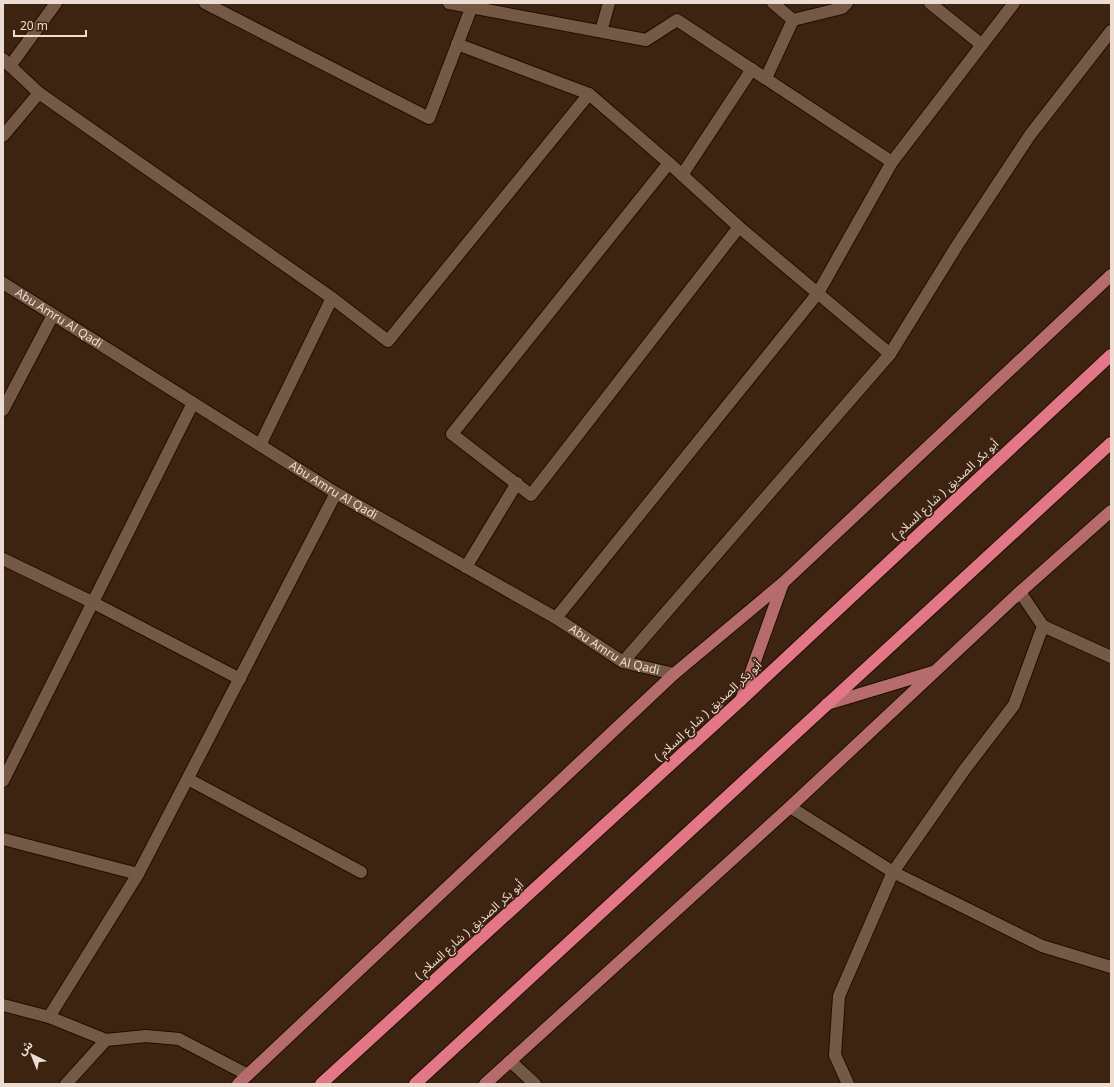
<svg xmlns="http://www.w3.org/2000/svg" width="1114" height="1087" font-family="'Noto Sans','Noto Sans Arabic',sans-serif">
	<style>
		.lines { fill: none; stroke-linecap: round; stroke-linejoin: round }
		.minor-casing { stroke: #220d00; stroke-width: 14 }
		.primary-casing { stroke: #220d00; stroke-width: 14 }
		.motorway-casing { stroke: #220d00; stroke-width: 14 }
		.minor { stroke: #745945; stroke-width: 12 }
		.primary { stroke: #b66c6d; stroke-width: 12 }
		.motorway { stroke: #e27887; stroke-width: 12 }
		.labels { text-anchor: middle; stroke-width: 3.5; stroke-linejoin: round; paint-order: stroke }
		.street-label { font-size: 12px; fill: #ecdcd1; stroke: #3c2411 }
	</style>
	<rect width="100%" height="100%" fill="#3c2411"/>
	<g class="lines">
		<defs>
			<g id="minor">
				<polyline points="205,3 429,118 472,6"/>
				<polyline points="449,3 646,40 677,20 892,162"/>
				<polyline points="773,3 793,20 842,8 847,3"/>
				<polyline points="930,3 982,45"/>
				<polyline points="601,31 609,3"/>
				<polyline points="457,44 589,94 669,163 739,227 890,354"/>
				<polyline points="3,59 39,93 332,298 260,445"/>
				<polyline points="10,66 56,3"/>
				<polyline points="766,78 793,20"/>
				<polyline points="3,136 39,93"/>
				<polyline points="669,163 452,434 531,495 739,227"/>
				<polyline points="682,175 752,69"/>
				<path id="s1" d="M 3,283 L 336,493 L 556,618 L 623,662 L 674,674"/>
				<polyline points="332,298 388,341 589,94"/>
				<polyline points="3,410 53,315"/>
				<polyline points="3,559 94,603 240,679"/>
				<polyline points="466,567 517,483"/>
				<polyline points="1020,592 1043,626 1111,657"/>
				<polyline points="556,618 818,293 892,162 1014,3"/>
				<polyline points="623,662 890,354 958,244 1030,135 1111,31"/>
				<polyline points="188,779 361,872"/>
				<polyline points="3,781 193,403"/>
				<polyline points="790,807 893,872 1042,946 1111,967"/>
				<polyline points="3,839 138,874"/>
				<polyline points="3,1005 49,1017 106,1040 146,1036 179,1039 248,1075"/>
				<polyline points="49,1017 138,874 336,493"/>
				<polyline points="510,1061 535,1084"/>
				<polyline points="66,1084 106,1040"/>
				<polyline points="848,1084 835,1055 839,996 893,872 965,769 1014,705 1043,626"/>
			</g>
			<g id="primary">
				<polyline points="741,700 783,583"/>
				<polyline points="827,704 933,672"/>
				<polyline points="238,1084 674,674 784,582 1111,275"/>
				<polyline points="485,1084 790,807 1020,592 1111,511"/>
			</g>
			<g id="motorway">
				<polyline points="321,1084 741,700 1111,355"/>
				<polyline points="415,1084 1111,443"/>
			</g>
		</defs>
		<use href="#minor" class="minor-casing"/>
		<use href="#primary" class="primary-casing"/>
		<use href="#motorway" class="motorway-casing"/>
		<use href="#minor" class="minor"/>
		<use href="#primary" class="primary"/>
		<use href="#motorway" class="motorway"/>
	</g>
	<g class="labels">
		<g class="street-label">
			<text dy="4" stroke="none"><textPath href="#s1" startOffset="66">Abu Amru Al Qadi</textPath></text>
			<text dy="4" stroke="none"><textPath href="#s1" startOffset="390">Abu Amru Al Qadi</textPath></text>
			<text transform="translate(945 490) rotate(-43)" y="4">( شارع السلام ) أبو بكر الصديق</text>
			<text dy="4" stroke="none"><textPath href="#s1" startOffset="714">Abu Amru Al Qadi</textPath></text>
			<text transform="translate(708 711) rotate(-43)" y="4">( شارع السلام ) أبو بكر الصديق</text>
			<text transform="translate(469 930) rotate(-42)" y="4">( شارع السلام ) أبو بكر الصديق</text>
		</g>
	</g>
	<rect width="1114" height="1087" fill="none" stroke="#ecdcd1" stroke-width="8"/>
	<g transform="translate(32 1055) rotate(317)" stroke="#3c2411" stroke-width="3" paint-order="stroke">
	<path d="M0-3L7 15L0 10L-7 15Z" fill="#ecdcd1"/>
	<text y="-6" font-size="11" font-weight="bold" text-anchor="middle" fill="#ecdcd1">ش</text>
	</g>
	<path d="M14 30v6h72v-6" fill="none" stroke="#ecdcd1" stroke-width="2"/>
	<text x="20" y="30" font-size="12" fill="#ecdcd1" stroke="#3c2411" stroke-width="3" paint-order="stroke">20 m</text>
</svg>
